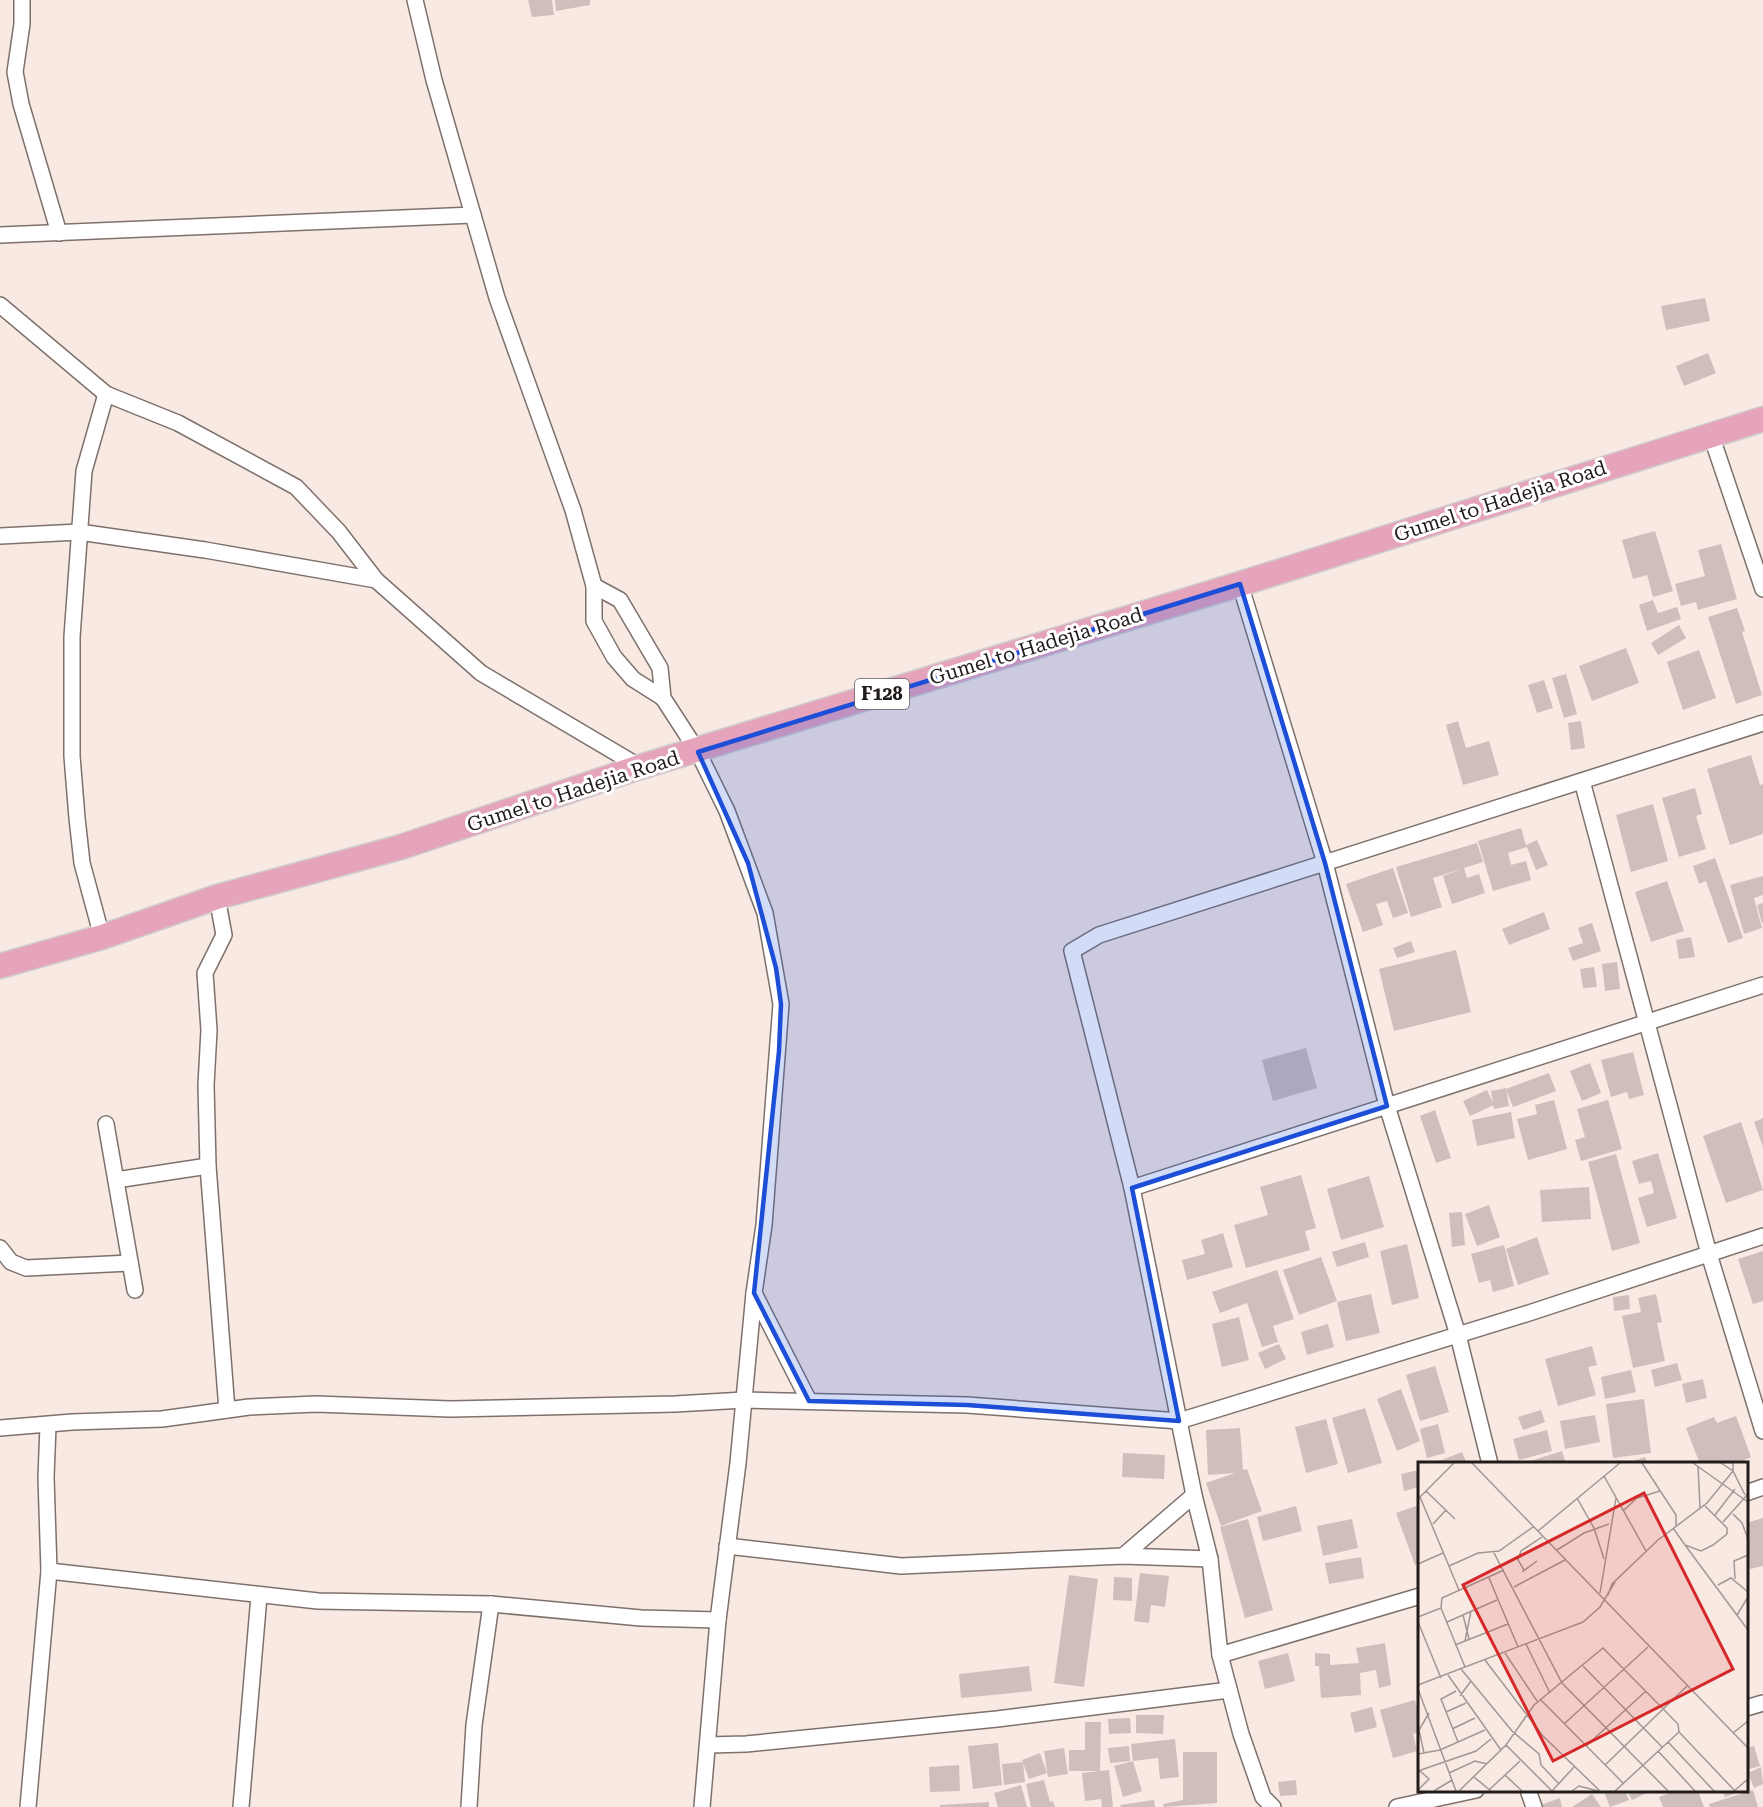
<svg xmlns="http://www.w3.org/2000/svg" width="1763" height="1807" font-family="'Roboto Serif',serif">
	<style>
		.building { fill: #cfbfbc }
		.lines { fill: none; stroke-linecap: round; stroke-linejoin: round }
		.minor-casing { stroke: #7e716c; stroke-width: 18 }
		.primary-casing { stroke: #cecdcc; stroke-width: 27 }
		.minor { stroke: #fff; stroke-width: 15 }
		.primary { stroke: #e6a4bc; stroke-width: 24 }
		.marked { fill: #1d4ed8; fill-opacity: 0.2; stroke: #1d4ed8; stroke-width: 4.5; stroke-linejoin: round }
		.labels { text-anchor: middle; stroke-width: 6; stroke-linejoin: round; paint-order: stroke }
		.shield { fill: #fff; stroke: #645f5e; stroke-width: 1.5 }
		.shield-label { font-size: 18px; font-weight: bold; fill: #211b19 }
		.street-label { font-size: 20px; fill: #211b19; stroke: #fff }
		.inset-road { fill: none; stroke: #a29792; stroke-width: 1.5 }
		.view { fill: #d62828; fill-opacity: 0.15; stroke: #d62828; stroke-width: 3 }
		.inset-edge { fill: none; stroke: #211b19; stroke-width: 3 }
	</style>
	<rect width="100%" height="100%" fill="#f8e9e3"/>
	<g class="building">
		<polygon points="528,0 552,0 554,15 532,17"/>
		<polygon points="555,0 590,0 590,5 556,11"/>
		<polygon points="1705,298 1710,321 1666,330 1661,306"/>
		<polygon points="1708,353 1716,373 1684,386 1676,366"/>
		<polygon points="1655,531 1673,591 1653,597 1647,575 1633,579 1622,540"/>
		<polygon points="1721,544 1737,599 1698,610 1696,602 1681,606 1675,584 1705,576 1698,550"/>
		<polygon points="1653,600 1658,613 1677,607 1681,619 1647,631 1639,605"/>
		<polygon points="1737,608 1745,631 1742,632 1762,695 1736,704 1708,617"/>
		<polygon points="1679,625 1686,638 1658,655 1651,643"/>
		<polygon points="1626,648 1639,683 1592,701 1579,666"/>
		<polygon points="1699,650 1716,698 1683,710 1667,662"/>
		<polygon points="1566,674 1577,714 1564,718 1552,678"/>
		<polygon points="1544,680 1553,708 1537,713 1528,685"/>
		<polygon points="1458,721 1466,748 1489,741 1499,775 1463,785 1446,725"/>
		<polygon points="1581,721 1585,748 1571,750 1568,723"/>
		<polygon points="1751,755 1760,785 1763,784 1763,834 1730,845 1707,769"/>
		<polygon points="1695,788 1702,814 1696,816 1706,849 1679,857 1662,798"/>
		<polygon points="1653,804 1668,861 1631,872 1616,815"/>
		<polygon points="1521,828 1526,845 1537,840 1548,865 1536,870 1527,847 1508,853 1511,865 1526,861 1531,880 1493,891 1478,841"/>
		<polygon points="1477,843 1483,862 1464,868 1467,878 1479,874 1485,893 1452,904 1443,876 1462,869 1433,878 1442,907 1411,917 1396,867"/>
		<polygon points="1715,858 1743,938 1728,943 1706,881 1699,884 1693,866"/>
		<polygon points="1393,868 1408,913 1393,918 1387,901 1376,904 1383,925 1363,932 1346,884"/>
		<polygon points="1763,876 1763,895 1754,898 1762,928 1744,934 1730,885"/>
		<polygon points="1667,881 1684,931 1651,942 1635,892"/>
		<polygon points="1763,903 1763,923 1762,923 1757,905"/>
		<polygon points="1544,912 1550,929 1509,945 1502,929"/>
		<polygon points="1592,923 1601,951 1573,961 1568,948 1583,943 1578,928"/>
		<polygon points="1691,937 1695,957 1679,959 1676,940"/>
		<polygon points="1411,941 1415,952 1397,958 1393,948"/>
		<polygon points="1456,950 1471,1012 1394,1031 1379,969"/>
		<polygon points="1617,962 1620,989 1605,991 1602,964"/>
		<polygon points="1594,967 1597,987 1583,988 1580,969"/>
		<polygon points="1306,1048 1317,1088 1273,1101 1262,1060"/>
		<polygon points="1633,1052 1644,1095 1629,1099 1627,1092 1611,1097 1601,1060"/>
		<polygon points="1590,1063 1601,1093 1582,1101 1570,1071"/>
		<polygon points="1549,1073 1556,1091 1513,1107 1506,1089"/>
		<polygon points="1506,1088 1509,1106 1494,1109 1491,1091"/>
		<polygon points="1487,1090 1494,1105 1470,1116 1463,1101"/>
		<polygon points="1554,1100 1567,1149 1528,1160 1517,1119 1537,1114 1535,1105"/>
		<polygon points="1608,1100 1622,1149 1581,1161 1575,1140 1585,1137 1577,1109"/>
		<polygon points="1435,1110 1451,1158 1436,1163 1420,1116"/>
		<polygon points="1511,1112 1515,1138 1477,1146 1472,1120"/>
		<polygon points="1763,1118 1763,1147 1754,1122"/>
		<polygon points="1741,1122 1763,1190 1726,1203 1703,1136"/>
		<polygon points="1658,1153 1677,1218 1647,1227 1638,1198 1654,1193 1651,1181 1639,1184 1632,1161"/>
		<polygon points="1616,1154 1640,1243 1612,1251 1588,1162"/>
		<polygon points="1301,1175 1316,1228 1305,1231 1310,1250 1246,1268 1234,1225 1268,1215 1260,1187"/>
		<polygon points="1369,1176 1384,1227 1341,1240 1327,1189"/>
		<polygon points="1589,1187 1591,1219 1542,1222 1540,1190"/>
		<polygon points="1489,1205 1500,1237 1477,1246 1465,1214"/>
		<polygon points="1462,1212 1465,1245 1452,1247 1449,1213"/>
		<polygon points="1223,1233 1233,1267 1187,1280 1182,1260 1205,1254 1201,1240"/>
		<polygon points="1537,1237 1549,1274 1518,1285 1506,1249"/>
		<polygon points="1365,1242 1369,1257 1337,1267 1332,1252"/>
		<polygon points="1407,1244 1419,1298 1392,1305 1380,1251"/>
		<polygon points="1504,1245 1514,1286 1493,1292 1490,1280 1479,1283 1471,1254"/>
		<polygon points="1763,1251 1763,1301 1753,1304 1738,1259"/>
		<polygon points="1321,1257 1337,1301 1299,1315 1283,1270"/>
		<polygon points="1277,1270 1294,1319 1273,1326 1278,1342 1262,1347 1247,1303 1220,1313 1212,1292"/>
		<polygon points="1371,1294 1380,1333 1346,1341 1337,1302"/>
		<polygon points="1656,1294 1662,1322 1657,1323 1665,1361 1633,1368 1622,1316 1641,1312 1638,1298"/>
		<polygon points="1629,1295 1630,1309 1614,1311 1613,1297"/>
		<polygon points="1239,1317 1249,1360 1222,1367 1212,1324"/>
		<polygon points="1328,1324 1334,1347 1307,1355 1301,1332"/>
		<polygon points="1279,1344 1286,1359 1265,1369 1258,1353"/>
		<polygon points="1592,1346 1597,1365 1588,1367 1596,1395 1558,1406 1545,1359"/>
		<polygon points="1677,1363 1682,1380 1655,1387 1651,1370"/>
		<polygon points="1435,1366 1449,1412 1420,1421 1406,1375"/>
		<polygon points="1631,1370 1636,1392 1605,1399 1601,1377"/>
		<polygon points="1703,1379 1707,1398 1686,1403 1682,1384"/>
		<polygon points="1401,1389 1420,1441 1397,1451 1377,1399"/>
		<polygon points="1644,1399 1651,1453 1613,1458 1606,1404"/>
		<polygon points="1365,1408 1382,1463 1348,1473 1332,1418"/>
		<polygon points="1541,1410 1545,1422 1523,1430 1518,1417"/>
		<polygon points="1595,1415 1600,1442 1565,1449 1560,1421"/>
		<polygon points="1736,1416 1751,1457 1735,1464 1700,1464 1686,1428 1714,1417 1717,1423"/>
		<polygon points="1326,1419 1338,1464 1306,1473 1295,1427"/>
		<polygon points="1438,1424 1445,1453 1427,1458 1420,1429"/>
		<polygon points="1240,1428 1243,1470 1247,1469 1262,1511 1221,1526 1206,1483 1235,1473 1208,1475 1206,1430"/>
		<polygon points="1547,1430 1552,1451 1519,1460 1513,1439"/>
		<polygon points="1562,1451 1566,1464 1524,1464 1524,1463"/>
		<polygon points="1462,1452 1467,1464 1434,1464 1434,1463"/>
		<polygon points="1123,1453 1165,1455 1164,1479 1122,1477"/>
		<polygon points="1645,1457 1648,1464 1627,1464 1627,1463"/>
		<polygon points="1419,1470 1419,1487 1404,1491 1401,1474"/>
		<polygon points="1419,1505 1419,1563 1415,1565 1396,1513"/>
		<polygon points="1296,1506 1302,1531 1263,1541 1257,1517"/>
		<polygon points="1763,1518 1763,1566 1750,1569 1746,1556 1746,1523"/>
		<polygon points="1248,1519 1273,1610 1245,1618 1220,1527"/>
		<polygon points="1352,1519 1358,1548 1323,1556 1317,1526"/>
		<polygon points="1361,1557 1364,1578 1329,1584 1325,1563"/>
		<polygon points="1140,1573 1169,1576 1165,1607 1151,1605 1149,1623 1134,1621"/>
		<polygon points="1069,1575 1098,1579 1084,1687 1054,1683"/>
		<polygon points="1114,1577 1132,1578 1132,1601 1113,1600"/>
		<polygon points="1385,1643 1391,1685 1379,1688 1376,1670 1360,1673 1361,1695 1321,1698 1319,1666 1315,1666 1315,1653 1330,1654 1330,1665 1359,1663 1356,1648"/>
		<polygon points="1288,1653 1295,1681 1265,1689 1258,1661"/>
		<polygon points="1029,1666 1032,1691 961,1698 959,1674"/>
		<polygon points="1415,1700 1419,1717 1419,1732 1413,1734 1417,1751 1393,1758 1380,1710"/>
		<polygon points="1372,1707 1377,1727 1355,1733 1350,1713"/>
		<polygon points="1136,1715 1164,1715 1163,1734 1136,1733"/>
		<polygon points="1130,1718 1131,1733 1109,1734 1108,1719"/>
		<polygon points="1085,1722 1101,1722 1100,1771 1109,1770 1113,1807 1102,1807 1101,1799 1085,1801 1082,1773 1100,1771 1069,1771 1069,1750 1085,1750"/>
		<polygon points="1175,1739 1179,1777 1160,1779 1158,1758 1133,1761 1131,1744"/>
		<polygon points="998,1743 1002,1785 973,1789 968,1746"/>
		<polygon points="1129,1746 1130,1761 1110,1763 1108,1748"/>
		<polygon points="1754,1746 1760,1766 1746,1770 1746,1748"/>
		<polygon points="1064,1748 1068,1774 1048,1777 1044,1751"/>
		<polygon points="1183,1752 1217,1752 1217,1803 1164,1807 1163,1804 1183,1800"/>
		<polygon points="1040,1753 1047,1773 1029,1779 1022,1760"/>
		<polygon points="1133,1761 1142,1791 1123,1797 1114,1766"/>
		<polygon points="1023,1762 1025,1782 1004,1785 1002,1764"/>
		<polygon points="959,1765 960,1791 930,1792 929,1767"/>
		<polygon points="1761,1767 1763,1784 1754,1788 1748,1773"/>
		<polygon points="1044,1780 1050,1802 1053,1801 1055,1807 1031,1807 1026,1784"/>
		<polygon points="1296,1780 1297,1795 1280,1796 1278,1782"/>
		<polygon points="1021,1785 1027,1807 998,1807 994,1793"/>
		<polygon points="1753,1790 1758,1807 1710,1807 1709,1804"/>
		<polygon points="1607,1791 1625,1791 1629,1800 1610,1807 1604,1792"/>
		<polygon points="1627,1791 1651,1791 1632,1800"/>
		<polygon points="1675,1791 1698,1791 1704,1807 1663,1807 1659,1797"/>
		<polygon points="1723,1791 1742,1791 1725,1797"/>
		<polygon points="1592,1794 1601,1807 1572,1807"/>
		<polygon points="1560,1798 1562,1807 1535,1807"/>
		<polygon points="1154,1800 1155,1807 1121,1807 1120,1805"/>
		<polygon points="989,1802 989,1807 940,1807 940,1805"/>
	</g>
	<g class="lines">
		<defs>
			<g id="minor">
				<polyline points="22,0 22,24 15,72 21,104 59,233"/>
				<polyline points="415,0 434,80 497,298 573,510 594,586 594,621 614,657 633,679 663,698"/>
				<polyline points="0,235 473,215"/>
				<polyline points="0,305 106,394 178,423 296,487 339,532 376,580 481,673 640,767"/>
				<polyline points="1711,435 1763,589"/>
				<polyline points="0,536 79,532 205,550 376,580"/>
				<polyline points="1240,584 1325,863 1387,1106 1458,1335 1490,1464"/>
				<polyline points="594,586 620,600 660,668 663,698 698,752 727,811 765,913 781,1004 764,1225 754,1293 738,1463 718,1620 702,1807"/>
				<polyline points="1582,781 1709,1254 1763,1431"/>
				<polyline points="217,897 224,935 205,973 209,1030 206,1085 208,1166 227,1410"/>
				<polyline points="102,937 82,863 77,818 72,756 72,637 84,471 106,394"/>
				<polyline points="106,1124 135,1290"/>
				<polyline points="116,1180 208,1166"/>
				<polyline points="1132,1188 1763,985"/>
				<polyline points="0,1248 11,1262 26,1268 130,1263"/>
				<polyline points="754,1293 809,1401"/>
				<polyline points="0,1428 72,1422 162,1419 249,1407 316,1404 450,1409 675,1404 744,1400 967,1405 1179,1421 1529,1313 1763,1236"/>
				<polyline points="1746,1493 1763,1487"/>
				<polyline points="727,1546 901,1566 1123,1556 1210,1559"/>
				<polyline points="1123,1556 1194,1495"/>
				<polyline points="49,1571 318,1601 491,1604 641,1618 718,1620"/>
				<polyline points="1220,1655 1420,1596"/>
				<polyline points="1746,1708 1763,1703"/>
				<polyline points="708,1745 746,1744 997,1719 1229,1690"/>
				<polyline points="1528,1790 1534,1807"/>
				<polyline points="28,1807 49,1571 46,1477 48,1426"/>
				<polyline points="241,1807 259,1596"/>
				<polyline points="469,1807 474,1725 491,1604"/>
				<polyline points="1273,1807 1263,1797 1241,1734 1220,1655 1210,1559 1194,1495 1132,1188 1072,951 1099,935 1763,723"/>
				<polyline points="1397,1807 1476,1790"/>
			</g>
			<polyline id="primary" points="0,966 102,937 217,897 401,847 640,767 1240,584 1763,419"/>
		</defs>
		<use href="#minor" class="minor-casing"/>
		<use href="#primary" class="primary-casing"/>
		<use href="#minor" class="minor"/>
		<use href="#primary" class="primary"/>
	</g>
	<path class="marked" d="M 1240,584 L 1325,863 L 1387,1106 L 1132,1188 L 1179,1421 L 967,1405 L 809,1401 L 754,1293 L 779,1051 L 781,1004 L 776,968 L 748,863 L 698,752 Z"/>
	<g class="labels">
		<rect class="shield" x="855" y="679" width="54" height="30" rx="4.5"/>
		<g class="shield-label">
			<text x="882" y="700">F128</text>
		</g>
		<g class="street-label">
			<text transform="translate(1500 501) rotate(-18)" y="7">Gumel to Hadejia Road</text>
			<text transform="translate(1036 646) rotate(-17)" y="7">Gumel to Hadejia Road</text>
			<text transform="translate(573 791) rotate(-18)" y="7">Gumel to Hadejia Road</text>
		</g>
	</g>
	<g transform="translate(1418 1462)">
		<rect width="330" height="330" fill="#f8e9e3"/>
		<path class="inset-road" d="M 54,1 L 330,286M 224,1 L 258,53 L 258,64M 275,1 L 330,40M 303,1 L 315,9 L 327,33M 280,4 L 282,46M 186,14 L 228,89M 8,29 L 37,57M 2,35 L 41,128M 159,36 L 176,66 L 186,97M 0,37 L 36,1M 205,49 L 219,36 L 242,29M 315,52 L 324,61 L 330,77M 297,53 L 317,27M 305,60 L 330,32M 15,62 L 28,48M 255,66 L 267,83 L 283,89 L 295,83 L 309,72 L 309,66 L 287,44M 120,69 L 202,1M 267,83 L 330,168M 139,88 L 166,71 L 191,62M 76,91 L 144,221 L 250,329M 0,102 L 25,91M 31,104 L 60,91 L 81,89 L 115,65M 106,108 L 100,98 L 103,89 L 124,75M 104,110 L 119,99M 71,116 L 100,185M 317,117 L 316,99 L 330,93M 300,123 L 313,116 L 330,130M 96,125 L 147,98M 182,131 L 198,36M 190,133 L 194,122 L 240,78 L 289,41 L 315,9 L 315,1M 45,153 L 51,177M 319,153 L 330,135M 0,155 L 23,146M 0,160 L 23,216M 29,160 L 79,138M 47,179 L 53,149M 108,182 L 132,231M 37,183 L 90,162M 87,191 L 119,239M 67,198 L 125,274 L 182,329M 165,204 L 244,285M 47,205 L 23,146 L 24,136 L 86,108M 43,207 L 94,269 L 121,292 L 123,303 L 141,322M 30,213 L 83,288M 0,223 L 165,160 L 182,145 L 197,120M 0,227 L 38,329M 38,229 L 23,237 L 40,280M 42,234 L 53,219M 122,237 L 205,321M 28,250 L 48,241M 146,262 L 230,185M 34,267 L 57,256M 315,271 L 330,259M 250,280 L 296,329M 88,283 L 134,329M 168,284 L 228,229M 240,289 L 277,329M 6,291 L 1,268 L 11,251M 0,292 L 22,288 L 67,268M 187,303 L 269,224M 0,309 L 58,289 L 73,277M 31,311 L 57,299 L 69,302M 87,313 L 104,329M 56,315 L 73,329M 0,328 L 11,317 L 1,308M 71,328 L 102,299M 16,329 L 34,318M 41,329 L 88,283 L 116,243 L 185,186 L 260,262 L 261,270 L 317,329M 134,329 L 156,305M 154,329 L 161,324 L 180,329M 197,329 L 261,270M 316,329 L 330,317"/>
		<path class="view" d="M 226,31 L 315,207 L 135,299 L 45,123 Z"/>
		<rect width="330" height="330" class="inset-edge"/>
	</g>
</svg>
